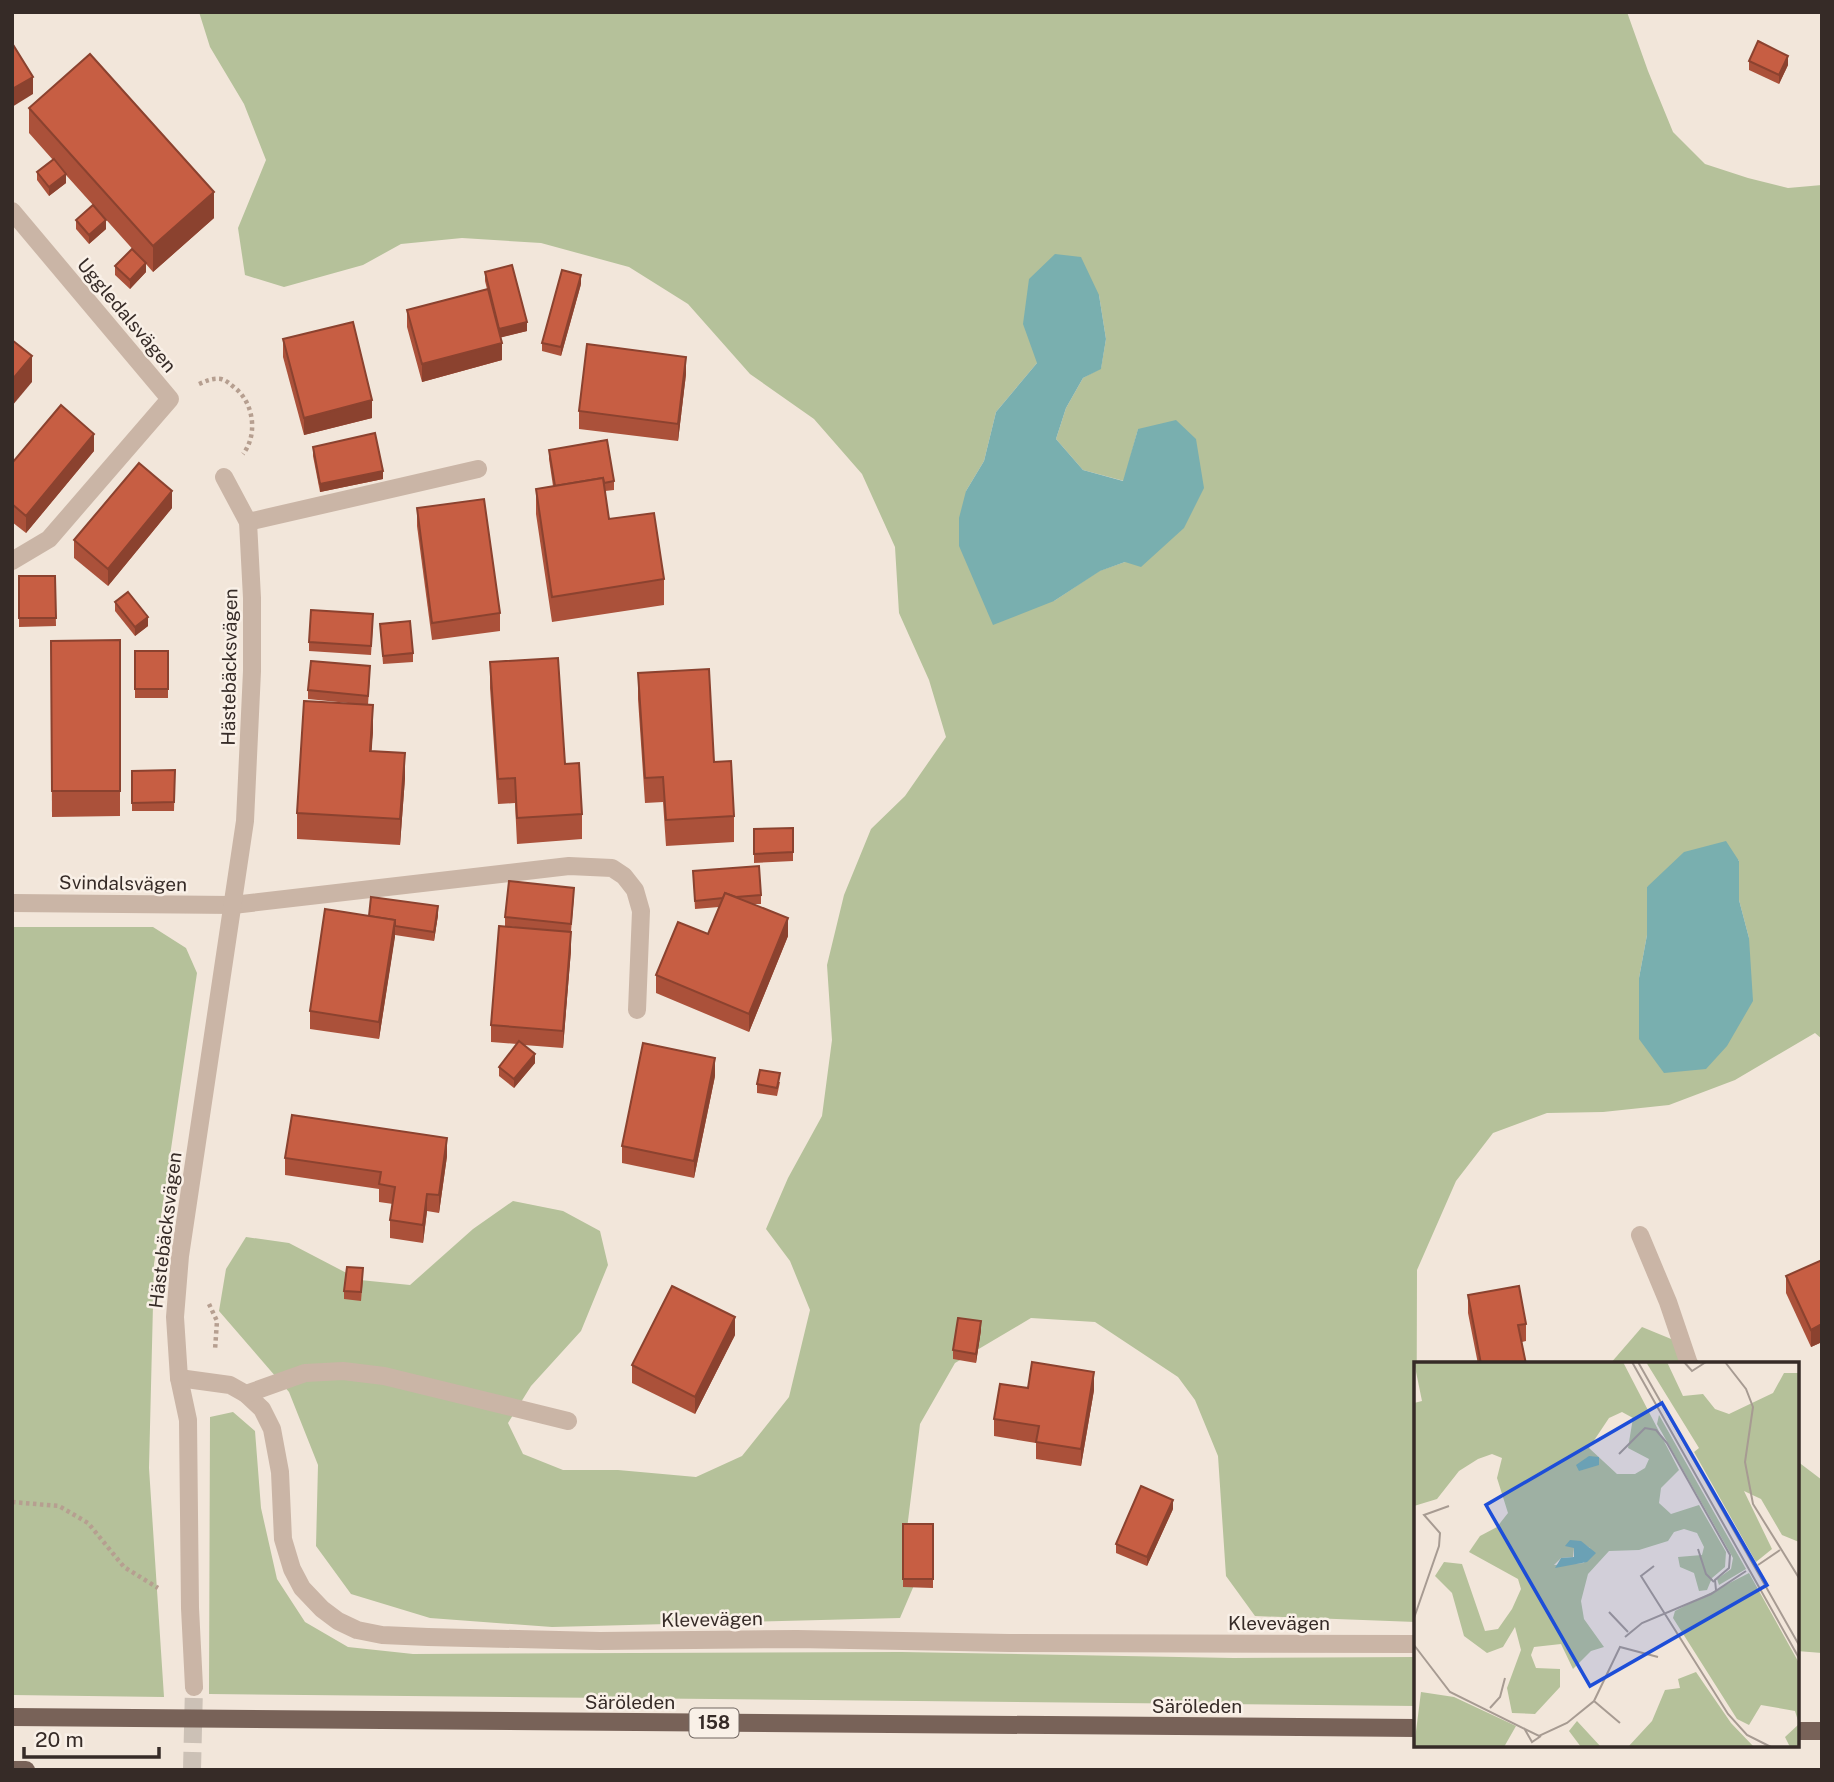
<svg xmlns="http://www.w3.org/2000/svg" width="1834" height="1782" font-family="'Public Sans',sans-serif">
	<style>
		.green { fill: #b5c19a; fill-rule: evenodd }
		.water { fill: #79afaf }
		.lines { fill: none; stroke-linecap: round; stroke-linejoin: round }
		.minor-tunnel { stroke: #ccc1b6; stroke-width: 18; stroke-dasharray: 18 9; stroke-linecap: butt }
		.path { stroke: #b69f90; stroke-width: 4.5; stroke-dasharray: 3.5 3.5; stroke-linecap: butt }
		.minor { stroke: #cab5a6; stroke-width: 18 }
		.major { stroke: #786258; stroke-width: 18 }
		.wall { fill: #ab513a }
		.shaded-wall { fill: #8b422f }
		.building { fill: #c75e43; stroke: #8b422f; stroke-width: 2 }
		.labels { text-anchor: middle; stroke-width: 5; stroke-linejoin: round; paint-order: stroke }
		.shield { fill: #f9f0e7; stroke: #706661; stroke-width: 2 }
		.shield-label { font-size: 18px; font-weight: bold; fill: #362b27 }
		.street-label { font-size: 19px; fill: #362b27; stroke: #f9f0e7 }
		.inset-road { fill: none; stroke: #a79b92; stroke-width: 2 }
		.view { fill: #1d4ed8; fill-opacity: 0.15; stroke: #1d4ed8; stroke-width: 3.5 }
		.inset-edge { fill: none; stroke: #362b27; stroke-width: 3.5 }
	</style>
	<rect width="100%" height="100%" fill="#f2e6da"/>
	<g class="green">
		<path d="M 199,12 L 1627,12 L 1648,71 L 1673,132 L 1705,164 L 1748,178 L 1788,188 L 1822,185 L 1822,1039 L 1815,1033 L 1735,1080 L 1669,1105 L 1603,1112 L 1547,1113 L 1493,1133 L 1456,1181 L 1417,1270 L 1416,1622 L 1255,1616 L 1226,1576 L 1218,1456 L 1195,1400 L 1178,1377 L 1095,1322 L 1031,1318 L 955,1363 L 920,1424 L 907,1529 L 915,1583 L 900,1618 L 552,1627 L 430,1618 L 351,1594 L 316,1546 L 318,1465 L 289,1392 L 219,1311 L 226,1269 L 246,1237 L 289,1243 L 360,1280 L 410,1285 L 473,1229 L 513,1201 L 563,1211 L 600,1231 L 608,1265 L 581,1331 L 531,1386 L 508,1423 L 523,1454 L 563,1470 L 618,1470 L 696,1477 L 742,1456 L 789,1397 L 810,1310 L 790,1261 L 766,1229 L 788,1178 L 822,1116 L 832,1040 L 827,965 L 844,895 L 871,829 L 905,796 L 946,737 L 929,680 L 899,613 L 895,547 L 862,474 L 814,419 L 750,374 L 688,304 L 629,267 L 541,243 L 462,238 L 401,244 L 363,265 L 284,287 L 245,275 L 238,228 L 266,160 L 244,104 L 210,47 ZM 1099,295 L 1106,339 L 1101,368 L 1083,378 L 1066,408 L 1056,439 L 1083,470 L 1124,481 L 1138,429 L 1125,562 L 1099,571 L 1054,601 L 966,491 L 984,461 L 996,412 L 1037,363 ZM 1739,860 L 1739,900 L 1749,938 L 1639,978 L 1647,935 L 1647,887 Z"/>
		<polygon points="12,927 153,927 186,948 197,973 154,1264 149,1468 164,1697 12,1695"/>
		<polygon points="1642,1327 1676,1341 1702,1364 1610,1364"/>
		<polygon points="233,1412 255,1431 261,1508 277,1579 305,1622 348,1647 413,1654 901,1652 1233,1658 1416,1657 1416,1706 209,1694 210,1417"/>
		<polygon points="1797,1461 1822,1480 1822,1653 1797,1651"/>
	</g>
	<g class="water">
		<polygon points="1055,254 1081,257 1099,295 1106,339 1101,369 1083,378 1066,408 1056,439 1083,470 1123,481 1138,429 1176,420 1196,439 1204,488 1184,528 1141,567 1125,562 1100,571 1054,601 993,625 959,546 959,518 966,491 984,461 996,412 1037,363 1023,324 1029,279"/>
		<polygon points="1726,841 1739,861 1739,900 1749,938 1753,1001 1727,1046 1706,1069 1664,1073 1639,1039 1639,978 1647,935 1647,887 1684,852"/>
	</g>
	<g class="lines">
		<polyline class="minor-tunnel" points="192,1770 194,1687"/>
		<g class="path">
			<path d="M 199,384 C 206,381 212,378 221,379 C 226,380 230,384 235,388 C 254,403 258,435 243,454"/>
			<polyline points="209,1304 217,1321 215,1350"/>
			<polyline points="12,1502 59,1506 88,1523 124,1567 158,1588"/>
		</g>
		<g class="minor">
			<polyline points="12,211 170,399 49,539 12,561"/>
			<polyline points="248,522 478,469"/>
			<polyline points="12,903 233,905 569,866 612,868 624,876 635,890 641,911 637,1010"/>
			<polyline points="1640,1235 1668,1302 1689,1364"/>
			<polyline points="179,1378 230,1385 246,1394 262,1409 272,1429 280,1472 283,1539 292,1569 302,1588 322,1609 338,1621 357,1630 382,1635 428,1637 600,1641 797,1639 1009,1643 1416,1644"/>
			<polyline points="246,1394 305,1373 343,1371 384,1376 568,1421"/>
			<polyline points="194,1687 190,1608 188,1420 179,1378 175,1317 180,1256 245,821 252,671 252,598 248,522 224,477"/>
		</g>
		<g class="major">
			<polyline points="12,1717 1416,1728"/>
			<polyline points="1797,1731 1822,1731"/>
			<polyline points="12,1770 26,1770"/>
		</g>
	</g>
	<g class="wall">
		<polygon points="1749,61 1788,65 1779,84 1749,70"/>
		<polygon points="29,108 214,218 153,272 146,264 146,272 130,289 115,275 115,266 137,254 66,175 66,183 49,196 37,180 37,172 53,160 29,133"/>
		<polygon points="76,220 106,229 89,244 76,229"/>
		<polygon points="485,272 527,331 501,337 502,360 422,382 407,327 407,310 487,289 485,281"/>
		<polygon points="581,284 561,356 542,351 542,343"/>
		<polygon points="283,339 372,418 304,435 283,357"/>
		<polygon points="686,374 678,441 579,429 579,411"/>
		<polygon points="313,447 383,479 320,492 313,456"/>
		<polygon points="549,450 614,481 614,490 605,491 609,519 664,579 664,605 552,622 536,514 536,489 553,486 549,459"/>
		<polygon points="94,451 26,533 12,522 12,463"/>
		<polygon points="172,508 108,586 74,558 74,540"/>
		<polygon points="417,508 500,613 500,631 432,640 417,526"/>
		<polygon points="19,576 55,576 56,626 19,627"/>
		<polygon points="115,602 148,626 135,636 115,611"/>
		<polygon points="373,623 371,655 309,651 309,642"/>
		<polygon points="380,624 413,653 413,662 383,664"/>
		<polygon points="120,640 120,816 52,817 51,641"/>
		<rect x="135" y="651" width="33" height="47"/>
		<polygon points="490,662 565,764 582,814 582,839 517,844 515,803 498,804 490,688"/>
		<polygon points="638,673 734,816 734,842 666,846 663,802 645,803 638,699"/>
		<polygon points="370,675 368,705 308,699 308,690"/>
		<polygon points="373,731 371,751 405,778 400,845 297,839 297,813"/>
		<polygon points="175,770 174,811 132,811 132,771"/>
		<polygon points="793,828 793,861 754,863 754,829"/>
		<polygon points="693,871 761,895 761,904 754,904 788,936 749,1032 656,993 656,975 708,934 719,907 695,909"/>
		<polygon points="574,896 571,932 571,950 563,1048 524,1045 535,1063 514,1088 499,1076 499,1067 517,1044 491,1042 491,1025 555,931 505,926 505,917"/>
		<polygon points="438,915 434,941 395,935 379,1039 310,1029 310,1011 369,916"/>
		<polygon points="715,1076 694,1178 622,1163 622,1146"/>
		<polygon points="780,1082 777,1096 757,1093 757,1084"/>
		<polygon points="447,1156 439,1213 427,1211 423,1243 390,1238 390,1220 393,1204 379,1202 379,1189 285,1175 285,1158"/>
		<polygon points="1822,1260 1822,1342 1811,1347 1786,1293 1786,1276"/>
		<polygon points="363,1277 361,1301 344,1299 344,1291"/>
		<polygon points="1468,1295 1526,1324 1526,1341 1522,1342 1526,1364 1478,1364 1468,1313"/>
		<polygon points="981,1330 976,1363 953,1359 953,1350"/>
		<polygon points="735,1335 695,1414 632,1383 632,1365"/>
		<polygon points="1028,1388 1094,1390 1081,1466 1036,1459 1036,1443 994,1436 994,1419"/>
		<polygon points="1173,1509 1147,1566 1116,1553 1116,1544"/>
		<polygon points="903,1524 933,1524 933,1588 903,1587"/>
	</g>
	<g class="shaded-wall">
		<polygon points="1788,56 1788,65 1779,84 1779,75"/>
		<polygon points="33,77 33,94 12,107 12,89"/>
		<polygon points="66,174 66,183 49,196 49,187"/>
		<polygon points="214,192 214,218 153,272 153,246"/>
		<polygon points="106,220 106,229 89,244 89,235"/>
		<polygon points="146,263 146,272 130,289 130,280"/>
		<polygon points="581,275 581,284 561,356 561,347"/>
		<polygon points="527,322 527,331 499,338 499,329"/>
		<polygon points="502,343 502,360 422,382 422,364"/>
		<polygon points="32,356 32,382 12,406 12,380"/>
		<polygon points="686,357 686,374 678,441 678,424"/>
		<polygon points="372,400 372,418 304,435 304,418"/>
		<polygon points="94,434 94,451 26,533 26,516"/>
		<polygon points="383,471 383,479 320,492 320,484"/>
		<polygon points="172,491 172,508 108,586 108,569"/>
		<polygon points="148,617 148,626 135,636 135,627"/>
		<polygon points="373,705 373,731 370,776 370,751"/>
		<polygon points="405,753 405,778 400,845 400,819"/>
		<polygon points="438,906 438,915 434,941 434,932"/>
		<polygon points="788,918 788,936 749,1032 749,1014"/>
		<polygon points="395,920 395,937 379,1039 379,1022"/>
		<polygon points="571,932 571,950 563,1048 563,1031"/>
		<polygon points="535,1054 535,1063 514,1088 514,1079"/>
		<polygon points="715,1058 715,1076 694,1178 694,1161"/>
		<polygon points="447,1138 447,1156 439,1213 439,1195"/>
		<polygon points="427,1194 427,1211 423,1243 423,1225"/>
		<polygon points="735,1317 735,1335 695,1414 695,1397"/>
		<polygon points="981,1321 981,1330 976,1363 976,1354"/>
		<polygon points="1822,1324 1822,1342 1811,1347 1811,1330"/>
		<polygon points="1094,1372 1094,1390 1081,1466 1081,1449"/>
		<polygon points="1173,1500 1173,1509 1147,1566 1147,1557"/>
	</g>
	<g class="building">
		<polygon points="1758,41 1788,56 1779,75 1749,61"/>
		<polygon points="12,43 33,77 12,89"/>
		<polygon points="90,54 214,192 153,246 29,108"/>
		<polygon points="54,159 66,174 49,187 37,172"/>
		<polygon points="93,205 106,220 89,235 76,220"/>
		<polygon points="132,249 146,263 130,280 115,266"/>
		<polygon points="512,265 527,322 499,329 485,272"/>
		<polygon points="562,270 581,275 561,347 542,343"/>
		<polygon points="488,289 502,343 422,364 407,310"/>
		<polygon points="353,322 372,400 304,418 283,339"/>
		<polygon points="12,340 32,356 12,380"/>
		<polygon points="587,344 686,357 678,424 579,411"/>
		<polygon points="61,405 94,434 26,516 12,504 12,463"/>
		<polygon points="375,433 383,471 320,484 313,447"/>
		<polygon points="607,440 614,481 604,483 603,478 555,486 549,450"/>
		<polygon points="139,463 172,491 108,569 74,540"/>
		<polygon points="603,478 609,519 654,513 664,579 552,597 536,489"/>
		<polygon points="484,499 500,613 432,623 417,508"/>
		<polygon points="19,576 55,576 56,618 19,618"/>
		<polygon points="128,592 148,617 135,627 115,602"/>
		<polygon points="311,610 373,614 371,646 309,642"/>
		<polygon points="410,621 413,653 383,656 380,624"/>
		<polygon points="120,640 120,791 52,791 51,641"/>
		<rect x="135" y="651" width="33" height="38"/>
		<polygon points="558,658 565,764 579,763 582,814 517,818 515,778 498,779 490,662"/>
		<polygon points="311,661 370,666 368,696 308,690"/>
		<polygon points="709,669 714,762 731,761 734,816 666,820 663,777 645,778 638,673"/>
		<polygon points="304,701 373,705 370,751 405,753 400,819 297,813"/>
		<polygon points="175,770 174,802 132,803 132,771"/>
		<polygon points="793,828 793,852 754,854 754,829"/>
		<polygon points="759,866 761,895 736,897 725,893 723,898 695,901 693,871"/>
		<polygon points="509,881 574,888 571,924 505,917"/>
		<polygon points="725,893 788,918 749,1014 656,975 678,922 708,934"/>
		<polygon points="371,897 438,906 434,932 395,926 395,920 369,916"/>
		<polygon points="325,909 395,920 379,1022 310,1011"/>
		<polygon points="499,926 571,932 563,1031 491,1025"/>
		<polygon points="519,1041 535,1054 514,1079 499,1067"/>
		<polygon points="643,1043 715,1058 694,1161 622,1146"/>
		<polygon points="760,1070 780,1073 777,1088 757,1084"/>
		<polygon points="292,1115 447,1138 439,1195 427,1194 423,1225 390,1220 395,1187 379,1184 381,1172 285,1158"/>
		<polygon points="1822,1260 1822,1324 1811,1330 1786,1276"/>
		<polygon points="347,1267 363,1268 361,1292 344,1291"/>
		<polygon points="672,1286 735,1317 695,1397 632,1365"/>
		<polygon points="1519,1286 1526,1324 1518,1325 1526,1364 1481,1364 1468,1295"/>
		<polygon points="958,1318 981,1321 976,1354 953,1350"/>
		<polygon points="1032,1362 1094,1372 1081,1449 1036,1442 1039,1426 994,1419 1000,1384 1028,1388"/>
		<polygon points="1141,1486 1173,1500 1147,1557 1116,1544"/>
		<rect x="903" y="1524" width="30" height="55"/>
	</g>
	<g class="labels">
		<rect class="shield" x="689.5" y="1708.5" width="49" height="29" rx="5"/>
		<g class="shield-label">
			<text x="714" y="1729">158</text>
		</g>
		<g class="street-label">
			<text transform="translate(127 315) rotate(50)" y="7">Uggledalsvägen</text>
			<text transform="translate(229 667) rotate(-89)" y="7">Hästebäcksvägen</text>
			<text transform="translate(123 883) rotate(1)" y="7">Svindalsvägen</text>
			<text transform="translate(165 1230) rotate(-83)" y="7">Hästebäcksvägen</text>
			<text transform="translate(712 1619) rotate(-1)" y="7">Klevevägen</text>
			<text x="1279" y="1630">Klevevägen</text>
			<text x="630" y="1709">Säröleden</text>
			<text x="1197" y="1713">Säröleden</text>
		</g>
	</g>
	<g transform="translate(1414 1362)">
		<rect width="385" height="385" fill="#f2e6da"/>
		<path d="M 0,0 L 209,0 L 265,108 L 247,126 L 245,141 L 257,152 L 285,143 L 312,190 L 311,205 L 298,216 L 293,228 L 285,229 L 280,211 L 266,205 L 264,195 L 288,193 L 290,185 L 283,171 L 270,167 L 260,170 L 254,179 L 225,188 L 195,189 L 174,212 L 167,239 L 170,257 L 190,285 L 177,289 L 159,307 L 147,282 L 120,285 L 117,293 L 122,306 L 146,307 L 146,325 L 121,352 L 98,351 L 93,326 L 107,288 L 101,265 L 89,285 L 73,291 L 50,274 L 38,231 L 21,214 L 30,200 L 48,202 L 71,269 L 84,267 L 98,247 L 107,227 L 104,217 L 55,190 L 66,174 L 83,165 L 94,151 L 83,116 L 88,96 L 78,92 L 64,97 L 45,109 L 23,137 L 0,144 L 0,41 L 8,39 ZM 208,50 L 219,56 L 214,86 L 235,97 L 231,106 L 221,112 L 203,112 L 175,86 L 195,56 ZM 168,181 L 176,186 L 170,201 L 140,203 L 147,196 L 159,195 L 160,186 ZM 232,0 L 253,0 L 269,34 L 289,32 L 301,47 L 315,52 L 359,31 L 370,11 L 385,11 L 385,180 L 368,173 L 347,137 L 330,129 L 358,187 L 342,200 L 280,90 L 285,86 ZM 245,53 L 332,207 L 305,223 L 303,217 L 317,207 L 319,196 L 243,62 ZM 335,211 L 385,301 L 385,385 L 376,385 L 371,375 L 385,362 L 381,349 L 347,343 L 335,363 L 323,357 L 259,256 L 261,249 ZM 282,310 L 317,361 L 340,385 L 214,385 L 238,359 L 251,328 L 266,326 L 264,317 ZM 7,330 L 40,335 L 102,364 L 90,385 L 0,385 ZM 163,359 L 187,385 L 167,385 L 155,369 Z" fill="#b5c19a" fill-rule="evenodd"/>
		<path d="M 175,94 L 185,95 L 185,103 L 165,109 L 162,103 ZM 156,178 L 167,179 L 182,191 L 173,200 L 141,206 L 147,196 L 160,195 L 160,186 L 151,184 Z" fill="#79afaf"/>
		<path class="inset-road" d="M 218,0 L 385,296M 224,0 L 385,283M 270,0 L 278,9 L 292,0M 311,0 L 332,27 L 339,45 L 331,100 L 339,142 L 385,216M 205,92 L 231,66 L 242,68 L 253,81 L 316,193 L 315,206 L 301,218 L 302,228M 284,187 L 292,212 L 300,220M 344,203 L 366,188M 240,204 L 227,214 L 314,352 L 333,373 L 357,385M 195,250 L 214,270M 0,256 L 25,184 L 26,171 L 10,153 L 35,144M 211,275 L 228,261 L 297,232 L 332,209M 0,283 L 36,330 L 125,374 L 153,361 L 180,339 L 206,285 L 244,295M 180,339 L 206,361M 76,346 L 86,335 L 91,316M 110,366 L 118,380 L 127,374"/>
		<path class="view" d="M 248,41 L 353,223 L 176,324 L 72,143 Z"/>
		<rect width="385" height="385" class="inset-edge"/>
	</g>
	<rect width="1834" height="1782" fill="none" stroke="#362b27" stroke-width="28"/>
	<path d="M24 1747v10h135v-10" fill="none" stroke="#362b27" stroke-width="3.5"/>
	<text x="35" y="1747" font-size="21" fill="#362b27" stroke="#f9f0e7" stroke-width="5" paint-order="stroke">20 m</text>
</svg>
